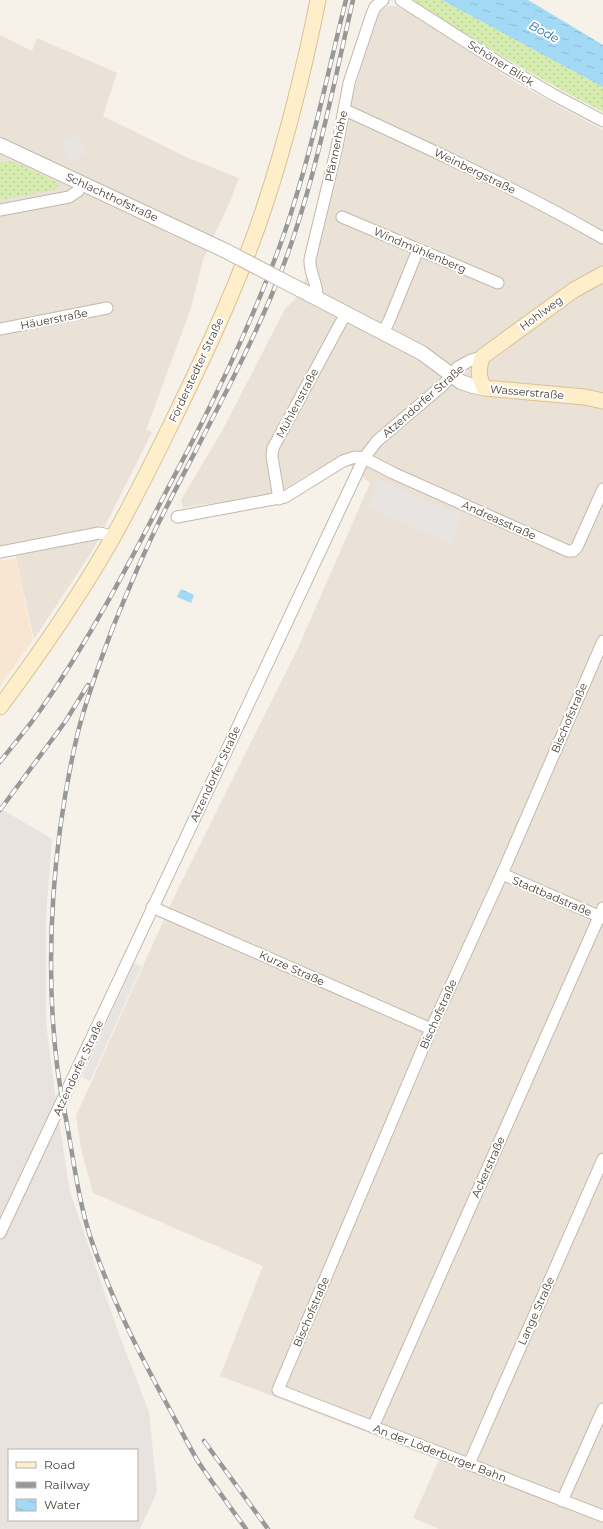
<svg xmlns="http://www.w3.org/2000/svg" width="603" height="1529" font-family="Montserrat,sans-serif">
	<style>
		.residential { fill: #eae2d7 }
		.commercial { fill: #f8e6d3 }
		.industrial { fill: #e8e3de; fill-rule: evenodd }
		.grass { fill: url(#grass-dots) }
		.parking { fill: #e7e4e1 }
		.water { fill: url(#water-ripples) }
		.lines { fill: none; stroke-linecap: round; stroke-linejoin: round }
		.minor-casing { stroke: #c2b8ab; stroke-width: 13 }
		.tertiary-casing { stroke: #c2b8ab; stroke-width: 16 }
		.secondary-casing { stroke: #d9c296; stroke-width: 17 }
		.minor { stroke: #fff; stroke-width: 11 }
		.tertiary { stroke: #fff; stroke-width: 14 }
		.secondary { stroke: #ffeeca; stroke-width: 15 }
		.rail-casing { stroke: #989898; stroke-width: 4.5 }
		.rail { stroke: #fff; stroke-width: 3; stroke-dasharray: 9; stroke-linecap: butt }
		.tertiary-bridge-casing { stroke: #c2b8ab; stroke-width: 16; stroke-linecap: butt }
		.tertiary-bridge { stroke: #fff; stroke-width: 14 }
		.labels { text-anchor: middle; stroke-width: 4; stroke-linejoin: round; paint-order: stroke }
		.street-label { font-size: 11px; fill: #4a4137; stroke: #fff }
		.water-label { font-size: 12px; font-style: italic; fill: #2479a5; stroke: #fff }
	</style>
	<defs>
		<pattern id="grass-dots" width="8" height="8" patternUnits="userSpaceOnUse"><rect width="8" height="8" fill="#d6ecaf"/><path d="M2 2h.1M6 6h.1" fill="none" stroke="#b9cc97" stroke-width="1.8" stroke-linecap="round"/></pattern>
		<pattern id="water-ripples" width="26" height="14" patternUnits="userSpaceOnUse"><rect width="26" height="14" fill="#a2daf6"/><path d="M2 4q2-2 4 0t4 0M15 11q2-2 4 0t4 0" fill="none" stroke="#8dbcd4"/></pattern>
	</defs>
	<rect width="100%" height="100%" fill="#f6f1e9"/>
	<g class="residential">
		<polygon points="388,6 396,6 411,13 515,82 603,130 603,1529 439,1529 413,1518 439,1460 220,1376 263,1266 93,1193 81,1148 76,1116 173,899 298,648 370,483 342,458 305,476 282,491 260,498 199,505 183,508 181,500 222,431 285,309 296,298 315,259 344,148 349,123 352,98 370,37 379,12"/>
		<polygon points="0,35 32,51 37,38 117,73 103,116 188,158 239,178 231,199 203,260 191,308 146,430 152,432 93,550 34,639 16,558 14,544 0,546"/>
	</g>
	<polygon class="commercial" points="16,558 33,640 0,686 0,561"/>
	<path class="industrial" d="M 0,808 L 52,839 L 46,917 L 46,1022 L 56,1101 L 70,1192 L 117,1329 L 149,1412 L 157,1492 L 140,1529 L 0,1529 ZM 9,1450 L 137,1450 L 137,1520 L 9,1520 Z"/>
	<g class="grass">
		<path d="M 413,0 L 442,0 L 603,87 L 603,112 C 538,79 474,40 413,0 Z"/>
		<polygon points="13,161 59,183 57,189 0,200 0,163"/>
	</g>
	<g class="parking">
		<polygon points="75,134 87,153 72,163 60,144"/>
		<polygon points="378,479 462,516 450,544 367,506"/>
		<polygon points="134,963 142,966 90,1081 82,1077"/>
	</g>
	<g class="water">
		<polygon points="442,0 528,0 535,4 603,45 603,87"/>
		<polygon points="181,589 194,595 191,603 177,597"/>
	</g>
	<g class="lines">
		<defs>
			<g id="minor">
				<polyline points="401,0 504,66 554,95 603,121"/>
				<path d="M 345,110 C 432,150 519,190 603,238"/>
				<polyline points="0,210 69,197 78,191 82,183"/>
				<polyline points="342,217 498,283"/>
				<path d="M 317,298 C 318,283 309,274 310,259 L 337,147 L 349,83 L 372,14 L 375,7 L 383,0"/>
				<polyline points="0,329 107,308"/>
				<polyline points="383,332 389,321 418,250"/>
				<polyline points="279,499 272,456 273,448 346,313"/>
				<polyline points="177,517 285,497 343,461 355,457 364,458 393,473 568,551 573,551 577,547 603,489"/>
				<polyline points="0,552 99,533 104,534 112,538"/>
				<polyline points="603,641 502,874 431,1029 278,1390 603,1516"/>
				<polyline points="502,874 603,918"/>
				<polyline points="152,907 431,1029"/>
				<polyline points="0,1233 364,458 377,441 443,385 458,367 471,360 482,357"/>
				<polyline points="373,1427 603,908"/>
				<polyline points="469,1464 603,1159"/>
				<polyline points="562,1501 603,1409"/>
			</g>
			<g id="tertiary">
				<polyline points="0,145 224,250"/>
				<polyline points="299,289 422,353 461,382 473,386 484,388"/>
			</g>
			<g id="secondary">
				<path d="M 603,274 L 574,290 L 482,357 C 478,371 478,375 484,388 L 585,397 L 603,401"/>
				<path d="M 0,707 C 40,653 80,596 113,537 C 137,495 158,451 179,408 C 211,342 242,275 265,205 C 287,138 304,70 318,0"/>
			</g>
		</defs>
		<use href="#minor" class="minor-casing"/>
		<use href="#tertiary" class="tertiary-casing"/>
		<use href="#secondary" class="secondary-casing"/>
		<use href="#minor" class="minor"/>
		<use href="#tertiary" class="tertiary"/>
		<use href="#secondary" class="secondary"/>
		<defs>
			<g id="rail">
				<path d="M 113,627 C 100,662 87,696 78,732 C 53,837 44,957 57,1065 C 60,1089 65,1112 69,1136 C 75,1170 80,1206 91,1239 C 111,1298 139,1354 169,1408 C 179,1426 188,1445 199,1463 C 214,1485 230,1507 246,1529"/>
				<path d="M 111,632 C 126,595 141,558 159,522 C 196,448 237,376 270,299 C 311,204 330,100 353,0"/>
				<path d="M 0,762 C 13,745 27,729 39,712 C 89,641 129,564 168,488 C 211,407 252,324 283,237 C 310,160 326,80 346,0"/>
				<polyline points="0,810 65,722 88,685"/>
				<polyline points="204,1441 268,1529"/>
			</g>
		</defs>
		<use href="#rail" class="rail-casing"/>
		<use href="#rail" class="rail"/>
		<defs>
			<polyline id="tertiary-bridge" points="224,250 299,289"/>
		</defs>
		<use href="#tertiary-bridge" class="tertiary-bridge-casing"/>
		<use href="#tertiary-bridge" class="tertiary-bridge"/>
	</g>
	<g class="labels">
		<g class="street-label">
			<text transform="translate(501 63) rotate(32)" y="4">Schöner Blick</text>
			<text transform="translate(336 146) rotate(-78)" y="4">Pfännerhöhe</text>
			<text transform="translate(475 171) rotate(26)" y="4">Weinbergstraße</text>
			<text transform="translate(112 197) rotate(25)" y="4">Schlachthofstraße</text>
			<text transform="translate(420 250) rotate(23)" y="4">Windmühlenberg</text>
			<text transform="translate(541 313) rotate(-36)" y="4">Hohlweg</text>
			<text transform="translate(54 319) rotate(-11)" y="4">Häuerstraße</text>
			<text transform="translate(196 370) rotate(-65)" y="4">Förderstedter Straße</text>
			<text transform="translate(527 392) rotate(5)" y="4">Wasserstraße</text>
			<text transform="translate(423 401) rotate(-41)" y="4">Atzendorfer Straße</text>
			<text transform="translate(297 403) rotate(-62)" y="4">Mühlenstraße</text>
			<text transform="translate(499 520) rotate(24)" y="4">Andreasstraße</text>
			<text transform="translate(569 718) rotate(-67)" y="4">Bischofstraße</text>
			<text transform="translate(215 774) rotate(-65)" y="4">Atzendorfer Straße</text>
			<text transform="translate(552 896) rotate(23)" y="4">Stadtbadstraße</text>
			<text transform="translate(292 968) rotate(24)" y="4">Kurze Straße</text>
			<text transform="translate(438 1014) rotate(-66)" y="4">Bischofstraße</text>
			<text transform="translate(78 1068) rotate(-65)" y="4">Atzendorfer Straße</text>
			<text transform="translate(488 1167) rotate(-66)" y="4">Ackerstraße</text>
			<text transform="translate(536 1311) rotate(-66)" y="4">Lange Straße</text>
			<text transform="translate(311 1312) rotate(-67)" y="4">Bischofstraße</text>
			<text transform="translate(440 1453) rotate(21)" y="4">An der Löderburger Bahn</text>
		</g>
		<g class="water-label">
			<text transform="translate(544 32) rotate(28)" y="4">Bode</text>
		</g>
	</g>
	<rect x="8" y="1449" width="130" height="72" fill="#ffffff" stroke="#b7b3af"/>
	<rect x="16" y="1462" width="20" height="6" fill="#ffeeca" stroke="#b7b3af"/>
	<text x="44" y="1469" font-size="12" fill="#4a4137">Road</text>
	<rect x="16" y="1482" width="20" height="6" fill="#989898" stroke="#b7b3af"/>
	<text x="44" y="1489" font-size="12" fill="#4a4137">Railway</text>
	<rect x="16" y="1499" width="20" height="12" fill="url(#water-ripples)" stroke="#b7b3af"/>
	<text x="44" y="1509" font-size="12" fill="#4a4137">Water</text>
</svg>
